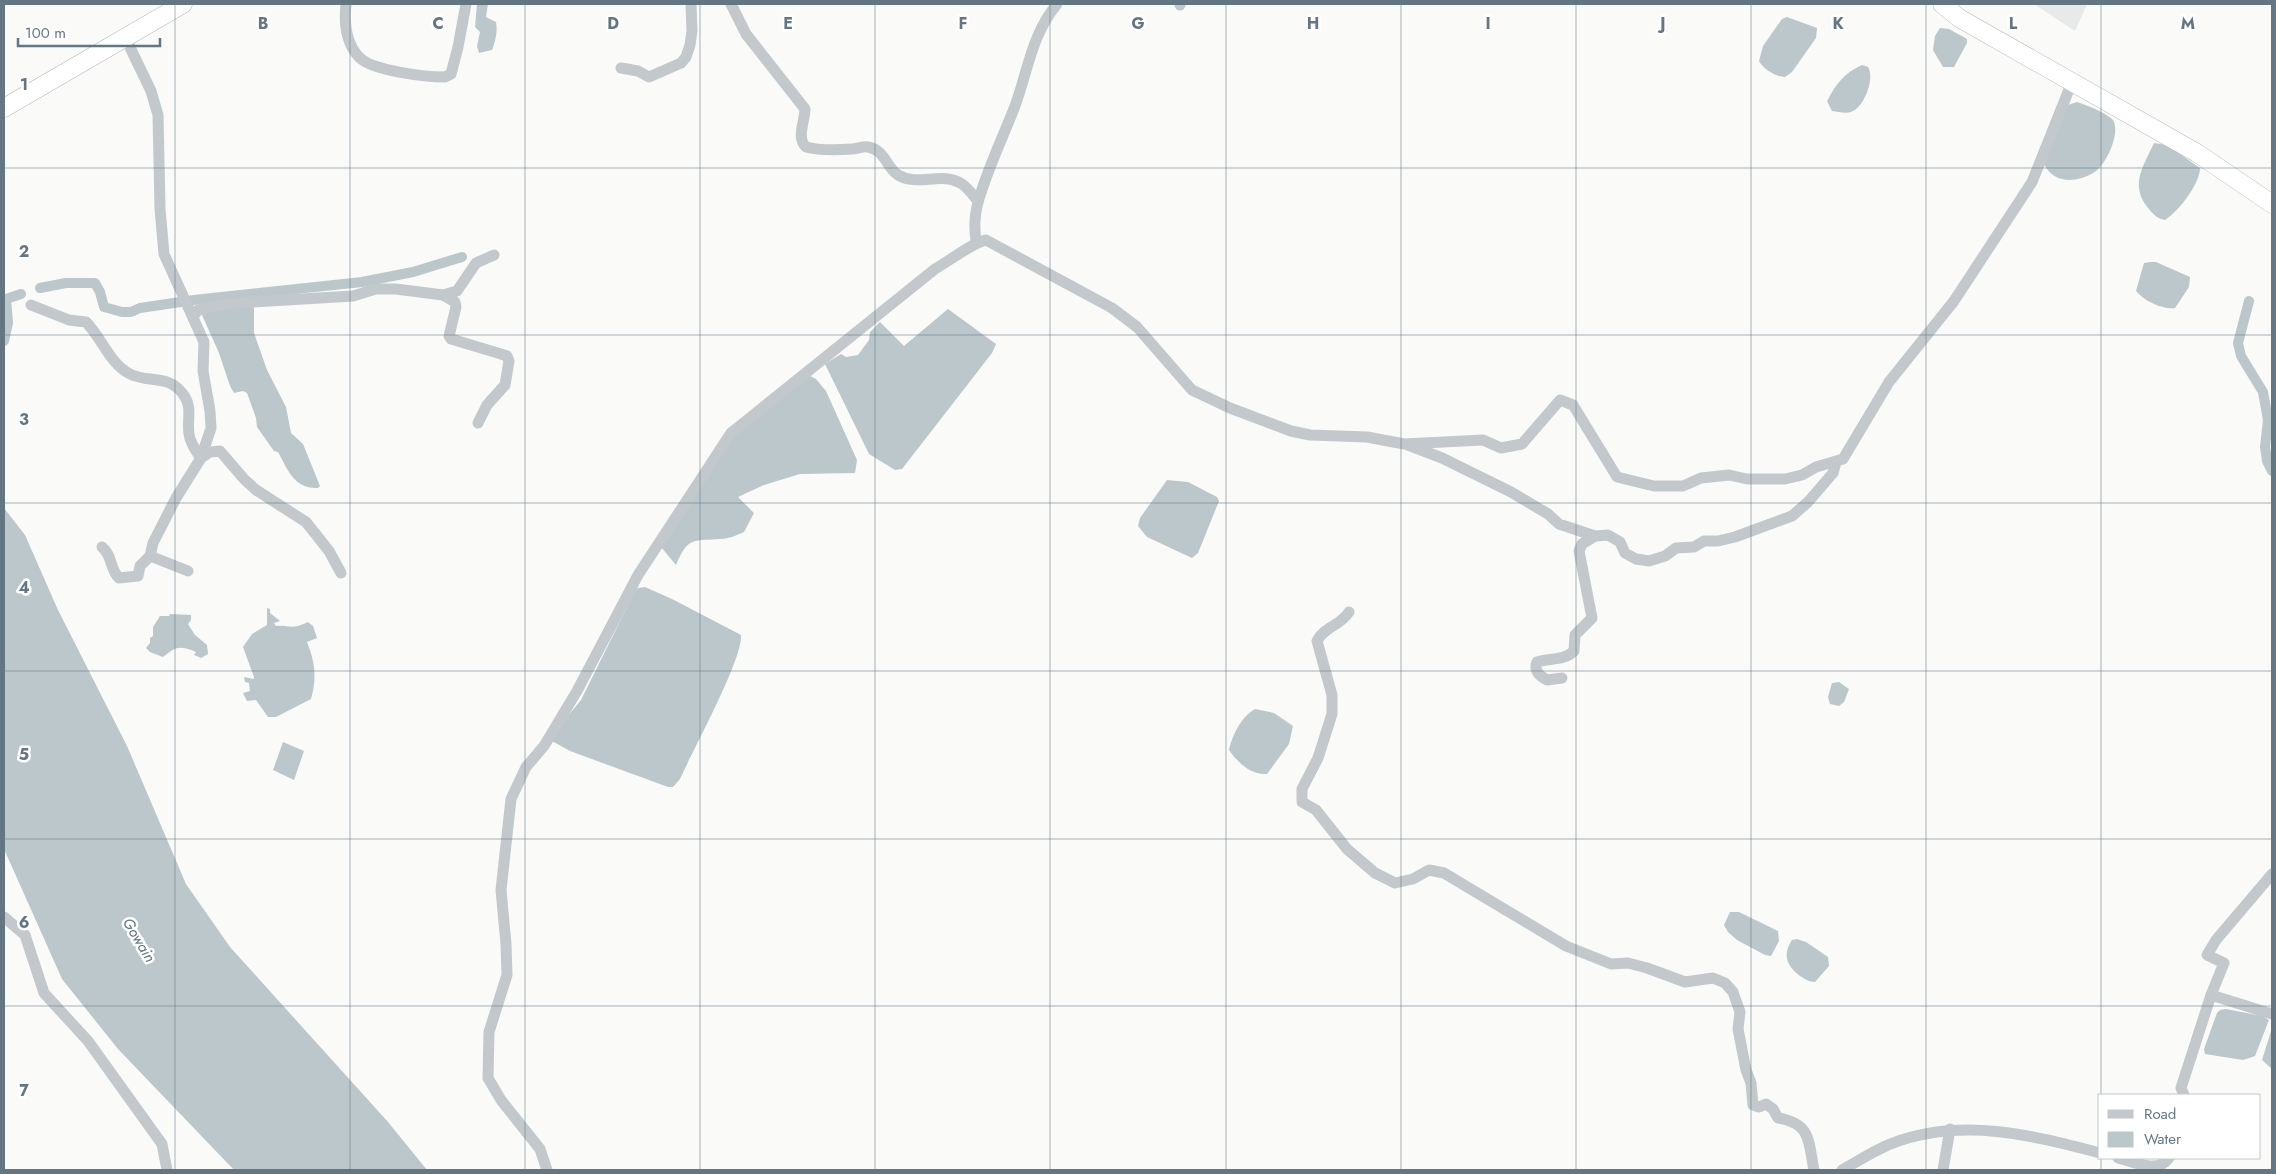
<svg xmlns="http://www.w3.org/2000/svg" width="2276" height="1174" font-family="Jost,sans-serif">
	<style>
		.built { fill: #e8e9e9 }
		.water { fill: #bbc7cb }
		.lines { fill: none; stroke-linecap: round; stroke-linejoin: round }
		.canal { stroke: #bbc7cb; stroke-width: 10 }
		.highway-casing { stroke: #b4b9bd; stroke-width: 19 }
		.minor { stroke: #c3c8cc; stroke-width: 11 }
		.highway { stroke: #fff; stroke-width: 18 }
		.grid { fill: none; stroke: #657683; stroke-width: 1; stroke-opacity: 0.55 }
		.labels { text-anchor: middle; stroke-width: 5; stroke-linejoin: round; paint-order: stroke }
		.water-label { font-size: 15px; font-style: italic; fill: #60757c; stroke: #fff }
		.grid-label { font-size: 16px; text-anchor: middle; font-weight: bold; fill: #657683; stroke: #fff; stroke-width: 5; stroke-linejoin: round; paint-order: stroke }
	</style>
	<rect width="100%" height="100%" fill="#fafaf8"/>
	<polygon class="built" points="2034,4 2087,4 2075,31"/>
	<g class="water">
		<path d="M 477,4 L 488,4 L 486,17 L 496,22 C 498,32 495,42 492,50 L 479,53 L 477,46 L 480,32 L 475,27 Z"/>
		<path d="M 1787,17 L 1817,28 L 1816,38 L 1792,72 L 1785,77 C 1775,76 1764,70 1759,61 L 1763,46 L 1782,19 Z"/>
		<polygon points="1940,28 1949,29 1967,39 1967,43 1954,67 1943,67 1933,50 1935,36"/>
		<path d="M 1862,65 L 1868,67 C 1875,78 1865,103 1855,110 C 1847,115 1840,112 1832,111 L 1827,101 C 1836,84 1844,73 1862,65 Z"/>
		<path d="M 2077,102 C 2088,106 2103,111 2112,119 C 2122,130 2107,163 2096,171 C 2079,183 2054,185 2044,164 L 2068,105 Z"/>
		<path d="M 2154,143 L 2167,145 L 2200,168 C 2200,184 2178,212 2165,220 C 2157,218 2155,216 2149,209 C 2129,186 2143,167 2154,143 Z"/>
		<path d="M 2150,262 L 2156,262 L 2190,277 L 2189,287 L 2175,308 C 2163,310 2144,301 2136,291 L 2144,263 Z"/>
		<path d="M 254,307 L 254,333 L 267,370 L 286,407 L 291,433 L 303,444 L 320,486 L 318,488 C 294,489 288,470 278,452 L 274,451 L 257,427 L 256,418 L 247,393 L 243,391 L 234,393 L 230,386 L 219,353 L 202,315 L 204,312 L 214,308 Z"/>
		<polygon points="948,309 996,344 992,353 902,469 895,470 869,454 825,364 841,354 846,357 858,355 869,340 870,332 880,322 904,346"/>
		<path d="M 808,375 L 816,379 L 826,391 L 857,460 L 855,473 L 800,474 L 764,485 L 738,497 L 754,513 L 744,532 C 737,535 729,539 721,539 C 694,541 688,536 676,565 L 661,547 L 736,432 Z"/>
		<polygon points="1167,480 1188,482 1217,497 1219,501 1198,553 1192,558 1147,537 1138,526 1140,518"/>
		<polygon points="4,508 25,535 58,610 127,746 186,884 230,947 388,1122 427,1170 234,1170 118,1049 62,979 4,849"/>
		<path d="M 645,587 L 674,600 L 741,635 C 743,659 693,750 680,779 L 673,787 L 668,787 L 570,751 L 552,741 L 563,722 L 581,700 L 635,591 L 638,588 Z"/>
		<path d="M 267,608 L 270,609 L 270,613 L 280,621 L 274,623 L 276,626 C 290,625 292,630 308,622 L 313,626 L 317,638 L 307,642 C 315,662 317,678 311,699 L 276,717 L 268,717 L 256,700 L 247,701 L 243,693 L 250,691 L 249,683 L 245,682 L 244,677 L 254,679 L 254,677 L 243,647 L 252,634 L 267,625 Z"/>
		<path d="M 170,614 L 191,615 L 191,620 L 188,624 L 195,635 L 207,645 L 208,654 L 201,658 L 194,655 L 196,652 C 179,645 176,647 163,657 L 150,652 L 146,648 L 150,643 L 150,638 L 153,636 L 153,627 L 160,616 L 169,616 Z"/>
		<polygon points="1839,682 1849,689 1844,702 1839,706 1830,704 1828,697 1832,683"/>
		<path d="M 1255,709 L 1274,713 L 1293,726 L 1289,744 L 1267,774 C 1251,775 1238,763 1229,750 C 1232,735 1242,716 1255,709 Z"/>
		<polygon points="283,742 304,751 294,780 273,770"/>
		<polygon points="1730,912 1739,912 1778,931 1779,941 1771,956 1765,955 1737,940 1728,932 1724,925"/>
		<path d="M 1797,939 L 1806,942 L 1828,957 L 1829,966 L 1815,982 C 1809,982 1805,979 1800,976 C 1787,966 1782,955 1792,940 Z"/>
		<polygon points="2226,1009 2262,1016 2269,1020 2255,1056 2243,1060 2205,1054 2204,1049 2217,1013 2220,1010"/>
		<polygon points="2272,1028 2272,1069 2262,1060"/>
	</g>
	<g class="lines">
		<g class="canal">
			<polyline points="40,288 66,283 95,283 100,292 104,307 122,312 131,312 140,308 194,300 362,282 413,272 462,257"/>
			<polyline points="2249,301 2238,343 2241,356 2263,392 2268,420 2265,447 2267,461 2272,471"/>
			<polyline points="4,341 8,323 6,299 21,294"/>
		</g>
		<defs>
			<g id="highway">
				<polyline points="1942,4 1959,18 2197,153 2272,204"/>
				<polyline points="4,108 183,4"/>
			</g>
		</defs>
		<use href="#highway" class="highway-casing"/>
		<g class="minor">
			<path d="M 346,4 C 344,22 346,44 360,58 C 374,71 426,77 445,77 L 451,74 L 458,47 L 466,4"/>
			<path d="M 731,4 L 746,34 L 805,109 C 805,121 796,138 806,147 C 820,151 838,150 852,149 C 857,149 863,146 868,147 C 885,150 886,167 898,175 C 918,187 942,171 962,184 C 968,188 973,195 978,201"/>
			<polyline points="1180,5 1180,4"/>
			<polyline points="125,37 151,91 158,115 160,209 164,254 204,342 203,371 210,411 211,428 201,458 176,498 153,543 150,556 188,571"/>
			<polyline points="621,68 638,71 649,77 681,63 686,57 690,45 692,31 691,4"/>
			<path d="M 976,241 C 974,228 975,212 979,199 C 988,168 1003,137 1015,106 C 1028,70 1032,34 1057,4"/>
			<polyline points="443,295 455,302 456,307 449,336 451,339 501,354 507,356 509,361 505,385 487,405 478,423"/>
			<path d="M 31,305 L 69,320 L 86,322 C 102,338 109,363 130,374 C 150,384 170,373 185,397 C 192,408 187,421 189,434 C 190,443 196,451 201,458 L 210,452 L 220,451 L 244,479 L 256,490 L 306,522 L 329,551 L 341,573"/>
			<polyline points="193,317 198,310 214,306 235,303 353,296 376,289 396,289 443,295 457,291 476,263 494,255"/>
			<polyline points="1408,445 1442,458 1511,492 1548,514 1559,524 1595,536 1608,535 1620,542 1625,553 1636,559 1649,561 1665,556 1676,548 1694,547 1704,541 1718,541 1735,537 1792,516 1808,502 1833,473 1836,462"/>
			<path d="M 102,547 C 113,556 109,568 119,578 L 138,576 L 140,566 L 150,556"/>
			<path d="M 1349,612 C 1339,627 1325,626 1317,641 L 1332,695 L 1332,714 L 1318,758 L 1302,789 L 1302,802 L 1316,810 L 1347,849 L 1375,873 L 1395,883 L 1413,879 L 1429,870 L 1444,873 L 1566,946 L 1611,964 L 1628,963 L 1647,968 L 1685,982 L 1713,978 L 1725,983 L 1733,992 L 1740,1012 L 1738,1029 L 1746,1070 L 1751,1083 L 1753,1105 L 1759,1107 L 1766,1104 L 1773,1109 L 1778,1118 C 1812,1124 1808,1141 1814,1170"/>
			<path d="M 1562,678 L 1547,680 C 1540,676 1533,671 1537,662 C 1550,658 1564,661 1574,651 L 1575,635 L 1592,618 L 1579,551 L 1582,544 L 1595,536"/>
			<polyline points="4,917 25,935 44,993 88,1041 162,1144 167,1170"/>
			<polyline points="2211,995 2272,1014"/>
			<polyline points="2184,1095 2181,1088 2211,995 2224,963 2207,955 2216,940 2272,874"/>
			<path d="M 2118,1158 C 2134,1162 2158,1174 2169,1158"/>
			<path d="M 547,1170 L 540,1149 L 501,1100 L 488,1078 L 489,1032 L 507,975 L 506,944 L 501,890 L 511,799 L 526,767 L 544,746 L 577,691 L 638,575 L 731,433 L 935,269 C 949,261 974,242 986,240 L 1112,308 L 1137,327 L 1192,390 L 1230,408 L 1291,431 L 1310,435 L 1367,437 L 1404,444 L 1483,440 L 1501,448 L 1522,444 L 1560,400 L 1573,405 L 1617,477 L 1654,486 L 1683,486 L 1701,478 L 1729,475 L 1747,479 L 1785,479 L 1802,475 L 1816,467 L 1843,459 L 1889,382 L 1954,301 L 2032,182 L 2072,82"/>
			<path d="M 1842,1170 C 1859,1161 1876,1149 1893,1143 C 1962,1117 2031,1135 2100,1153"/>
			<polyline points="1943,1170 1950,1129"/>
		</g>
		<use href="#highway" class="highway"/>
	</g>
	<path class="grid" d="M 175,4 L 175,1170M 350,4 L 350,1170M 525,4 L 525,1170M 700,4 L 700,1170M 875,4 L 875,1170M 1050,4 L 1050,1170M 1226,4 L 1226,1170M 1401,4 L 1401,1170M 1576,4 L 1576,1170M 1751,4 L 1751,1170M 1926,4 L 1926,1170M 2101,4 L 2101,1095M 4,168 L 2272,168M 4,335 L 2272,335M 4,503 L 2272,503M 4,671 L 2272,671M 4,839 L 2272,839M 4,1006 L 2272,1006M 2101,1158 L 2101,1170"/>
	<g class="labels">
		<g class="water-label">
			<text transform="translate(139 940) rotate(59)" y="5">Gowain</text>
		</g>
	</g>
	<g class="grid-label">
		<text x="263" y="29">B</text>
		<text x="438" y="29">C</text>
		<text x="613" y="29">D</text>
		<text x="788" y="29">E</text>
		<text x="963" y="29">F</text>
		<text x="1138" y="29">G</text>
		<text x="1313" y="29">H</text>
		<text x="1488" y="29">I</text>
		<text x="1663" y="29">J</text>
		<text x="1838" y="29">K</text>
		<text x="2013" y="29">L</text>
		<text x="2188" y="29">M</text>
		<text x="24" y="90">1</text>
		<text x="24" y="257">2</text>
		<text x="24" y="425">3</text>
		<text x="24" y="593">4</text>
		<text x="24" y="760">5</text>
		<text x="24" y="928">6</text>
		<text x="24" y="1096">7</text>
	</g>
	<rect width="2276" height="1174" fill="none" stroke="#657683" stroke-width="10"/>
	<rect x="2098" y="1094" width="162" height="65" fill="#ffffff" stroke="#c1c8cd"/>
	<rect x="2108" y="1110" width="25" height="8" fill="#c3c8cc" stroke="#c1c8cd"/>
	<text x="2144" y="1119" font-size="15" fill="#657683">Road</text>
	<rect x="2108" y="1132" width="25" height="15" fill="#bbc7cb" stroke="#c1c8cd"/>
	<text x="2144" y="1144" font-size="15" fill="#657683">Water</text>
	<path d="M18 38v8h142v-8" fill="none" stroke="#657683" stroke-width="2.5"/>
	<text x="25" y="38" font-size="15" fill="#657683" stroke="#ffffff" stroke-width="4" paint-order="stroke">100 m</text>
</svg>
